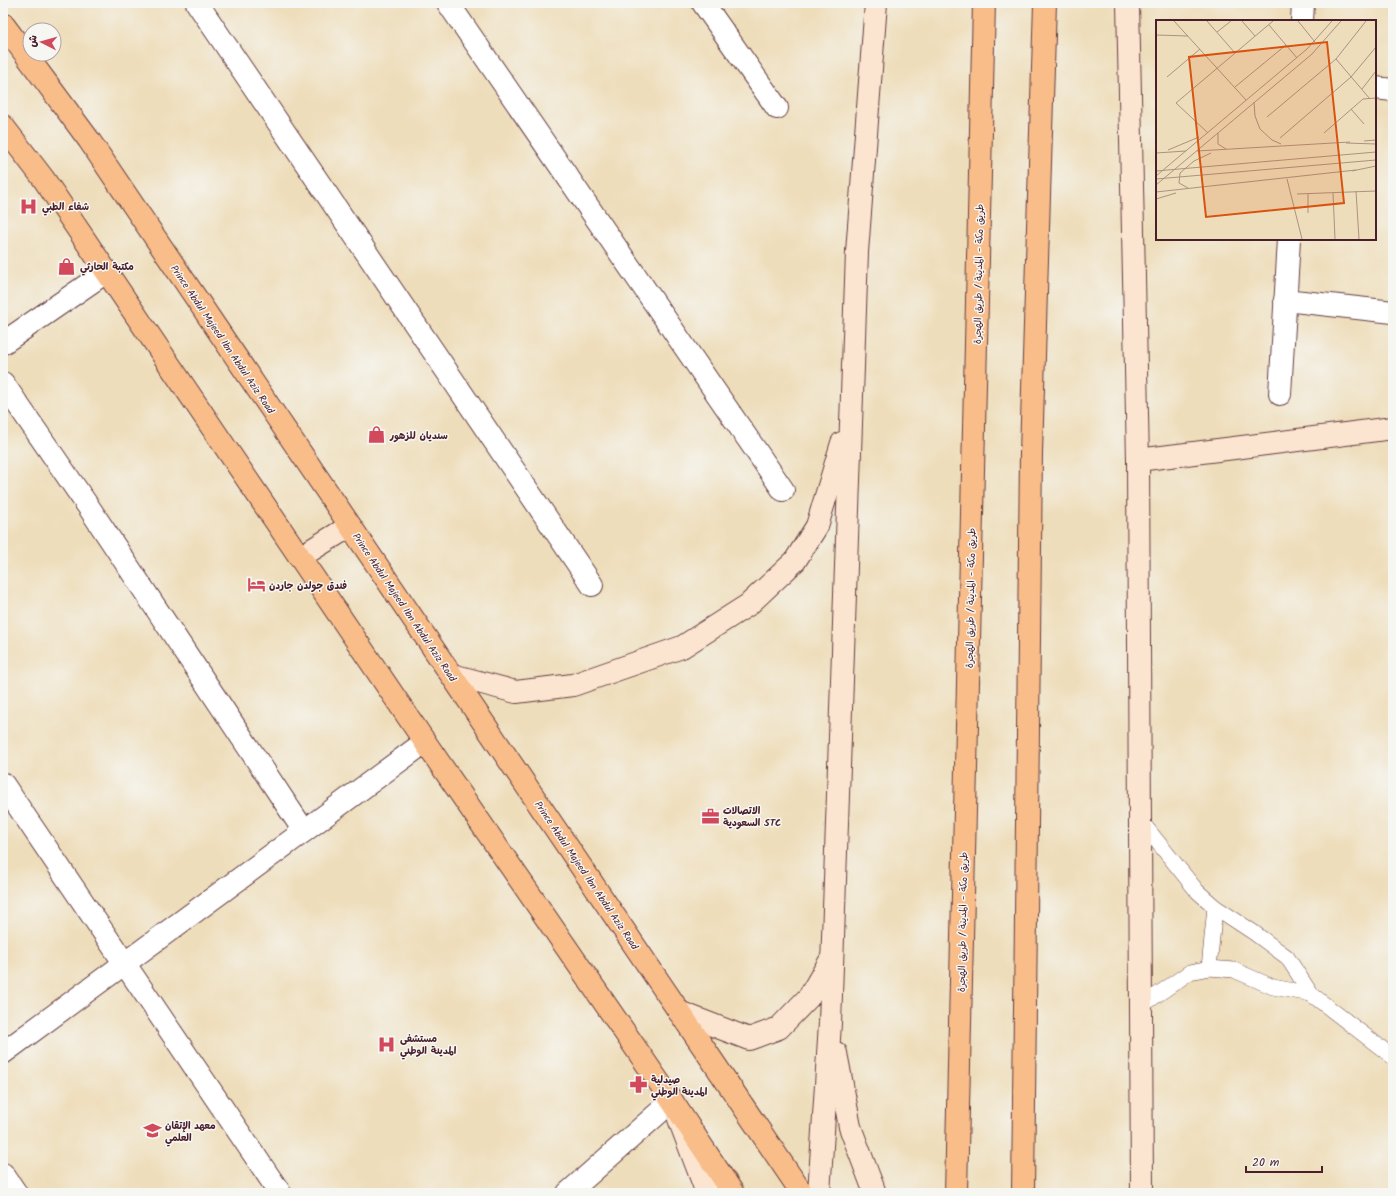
<svg xmlns="http://www.w3.org/2000/svg" width="1396" height="1196" font-family="Kalam,'Playpen Sans Arabic',sans-serif">
	<style>
		.lines { fill: none; stroke-linecap: round; stroke-linejoin: round }
		.lane-casing { stroke: #633c40; stroke-width: 16 }
		.street-casing { stroke: #633c40; stroke-width: 24 }
		.secondary-casing { stroke: #633c40; stroke-width: 24 }
		.primary-casing { stroke: #633c40; stroke-width: 24 }
		.highway-casing { stroke: #633c40; stroke-width: 24 }
		.lane { stroke: #fff; stroke-width: 15 }
		.street { stroke: #fff; stroke-width: 22 }
		.secondary { stroke: #fce5d0; stroke-width: 22 }
		.primary { stroke: #f8bd89; stroke-width: 22 }
		.highway { stroke: #f8bd89; stroke-width: 22 }
		.labels { text-anchor: middle; stroke-width: 3; stroke-linejoin: round; paint-order: stroke }
		.poi-label { font-size: 10px; font-weight: bold; fill: #4a1f2b; stroke: #f6f6f2; text-anchor: start }
		.street-label { font-size: 10px; fill: #4a1f2b; stroke: #f6f6f2 }
		.inset-road { fill: none; stroke: #ac9181; stroke-width: 1 }
		.view { fill: #d8530f; fill-opacity: 0.15; stroke: #d8530f; stroke-width: 2 }
		.inset-edge { fill: none; stroke: #4a1f2b; stroke-width: 2 }
	</style>
	<rect width="100%" height="100%" fill="#f6f6f2"/>
	<filter id="ink" filterUnits="userSpaceOnUse"><feTurbulence type="fractalNoise" baseFrequency=".025" numOctaves="2"/><feDisplacementMap in="SourceGraphic" scale="8" xChannelSelector="R" yChannelSelector="G"/><feConvolveMatrix kernelMatrix="1 2 1 2 8 2 1 2 1" color-interpolation-filters="sRGB"/></filter>
	<filter id="wash" filterUnits="userSpaceOnUse"><feTurbulence type="fractalNoise" baseFrequency=".012" numOctaves="4" result="noise"/><feDisplacementMap in="SourceGraphic" scale="16" xChannelSelector="R" yChannelSelector="G"/><feGaussianBlur stdDeviation="0.9" result="paint"/><feColorMatrix in="noise" values="0 0 0 0 0 0 0 0 0 0 0 0 0 0 0 0 0 1.4 0 .05"/><feComposite in="paint" operator="in"/></filter>
	<g filter="url(#wash)">
		<rect width="100%" height="100%" fill="#eeddba"/>
	</g>
	<g filter="url(#ink)">
		<g class="lines">
			<defs>
				<g id="lane">
					<polyline points="1140,820 1197,891 1215,907 1253,932 1287,957 1311,994 1393,1057"/>
					<polyline points="1209,968 1215,907"/>
					<polyline points="1141,1006 1190,972 1209,968 1234,970 1273,987 1311,994"/>
				</g>
				<g id="street">
					<polyline points="197,3 592,585"/>
					<polyline points="448,3 783,490"/>
					<polyline points="703,3 777,108"/>
					<polyline points="1302,21 1303,3"/>
					<polyline points="1375,88 1393,90"/>
					<polyline points="1285,300 1393,312"/>
					<polyline points="3,343 106,272"/>
					<polyline points="3,383 90,509 304,831"/>
					<polyline points="1280,394 1289,239"/>
					<polyline points="3,784 280,1193"/>
					<polyline points="3,1053 425,742"/>
					<polyline points="3,1174 16,1193"/>
					<polyline points="568,1193 672,1101"/>
				</g>
				<g id="secondary">
					<polyline points="1128,3 1138,460 1142,1193"/>
					<polyline points="1138,460 1393,428"/>
					<polyline points="300,557 350,526"/>
					<polyline points="452,675 516,692 573,685 682,647 748,605 795,561 817,526 842,443"/>
					<polyline points="679,1012 749,1039 779,1028 809,997 830,961"/>
					<polyline points="836,1053 850,1127 875,1193"/>
					<polyline points="679,1119 707,1193"/>
					<polyline points="819,1193 830,1023 857,252 876,3"/>
				</g>
				<g id="primary">
					<polyline points="3,24 89,140 802,1193"/>
					<polyline points="3,126 43,178 425,742 672,1101 733,1193"/>
				</g>
				<g id="highway">
					<polyline points="956,1193 984,3"/>
					<polyline points="1023,1193 1031,453 1045,3"/>
				</g>
			</defs>
			<use href="#lane" class="lane-casing"/>
			<use href="#street" class="street-casing"/>
			<use href="#secondary" class="secondary-casing"/>
			<use href="#primary" class="primary-casing"/>
			<use href="#highway" class="highway-casing"/>
			<use href="#lane" class="lane"/>
			<use href="#street" class="street"/>
			<use href="#secondary" class="secondary"/>
			<use href="#primary" class="primary"/>
			<use href="#highway" class="highway"/>
		</g>
	</g>
	<defs>
		<symbol id="hospital-bare" viewBox="-9 -9 18 18"><path d="M-5-5h3v3.5h4V-5h3V5h-3V1.5h-4V5h-3Z" fill="#d1495b" stroke="#f6f6f2" stroke-width="2.5" paint-order="stroke"/></symbol>
		<symbol id="shop-bare" viewBox="-9 -9 18 18"><path d="M-5-2.5h2.3a2.7 3.5 0 0 1 5.4 0H5L5.5 6h-11ZM-1.5-2.5h3a1.5 2.3 0 0 0-3 0Z" fill="#d1495b" stroke="#f6f6f2" stroke-width="2.5" paint-order="stroke"/></symbol>
		<symbol id="hotel-bare" viewBox="-9 -9 18 18"><path d="M-6-4.5h1.5V1H6V5H4.5V3h-9V5H-6ZM-4 0a1.8 1.8 0 1 1 3.6 0ZM.5 0V-2.5h3Q6-2.5 6 0Z" fill="#d1495b" stroke="#f6f6f2" stroke-width="2.5" paint-order="stroke"/></symbol>
		<symbol id="office-bare" viewBox="-9 -9 18 18"><path d="M-6-3h4V-5.5h4V-3h4V5H-6ZM-1-4.5V-3h2v-1.5ZM-6 0V1H6V0Z" fill="#d1495b" stroke="#f6f6f2" stroke-width="2.5" paint-order="stroke"/></symbol>
		<symbol id="pharmacy-bare" viewBox="-9 -9 18 18"><path d="M-2-6h4v4h4v4h-4v4h-4v-4h-4v-4h4Z" fill="#d1495b" stroke="#f6f6f2" stroke-width="2.5" paint-order="stroke"/></symbol>
		<symbol id="school-bare" viewBox="-9 -9 18 18"><path d="M0-5L7-2L0 1L-7-2ZM-4 1L0 2.5L4 1V4Q0 6-4 4Z" fill="#d1495b" stroke="#f6f6f2" stroke-width="2.5" paint-order="stroke"/></symbol>
	</defs>
	<g fill-rule="evenodd">
		<use href="#hospital-bare" x="16" y="194" width="25" height="25"/>
		<use href="#shop-bare" x="54" y="254" width="25" height="25"/>
		<use href="#shop-bare" x="364" y="422" width="25" height="25"/>
		<use href="#hotel-bare" x="244" y="572" width="25" height="25"/>
		<use href="#office-bare" x="698" y="804" width="25" height="25"/>
		<use href="#hospital-bare" x="374" y="1032" width="25" height="25"/>
		<use href="#pharmacy-bare" x="626" y="1072" width="25" height="25"/>
		<use href="#school-bare" x="140" y="1118" width="25" height="25"/>
	</g>
	<g class="labels">
		<g class="poi-label">
			<text x="42" y="210">شفاء الطبي</text>
			<text x="80" y="270">مكتبة الحارثي</text>
			<text x="390" y="439">سنديان للزهور</text>
			<text x="269" y="589">فندق جولدن جاردن</text>
			<text x="723" y="814">الاتصالات<tspan x="723" dy="12">السعودية STC</tspan></text>
			<text x="400" y="1042">مستشفى<tspan x="400" dy="12">المدينة الوطني</tspan></text>
			<text x="651" y="1083">صيدلية<tspan x="651" dy="12">المدينة الوطني</tspan></text>
			<text x="165" y="1129">معهد الإتقان<tspan x="165" dy="12">العلمي</tspan></text>
		</g>
		<g class="street-label">
			<text transform="translate(978 274) rotate(-89)" y="4">طريق مكة - المدينة / طريق الهجرة</text>
			<text transform="translate(223 339) rotate(56)" y="4">Prince Abdul Majeed Ibn Abdul Aziz Road</text>
			<text transform="translate(970 598) rotate(-89)" y="4">طريق مكة - المدينة / طريق الهجرة</text>
			<text transform="translate(405 607) rotate(56)" y="4">Prince Abdul Majeed Ibn Abdul Aziz Road</text>
			<text transform="translate(587 875) rotate(56)" y="4">Prince Abdul Majeed Ibn Abdul Aziz Road</text>
			<text transform="translate(962 922) rotate(-89)" y="4">طريق مكة - المدينة / طريق الهجرة</text>
		</g>
	</g>
	<g transform="translate(1156 20)">
		<rect width="220" height="220" fill="#eeddba"/>
		<path class="inset-road" d="M 18,1 L 90,80M 51,1 L 79,33M 86,1 L 99,16M 142,1 L 159,22M 113,5 L 141,38M 61,12 L 75,1M 0,15 L 32,16M 180,39 L 214,79M 11,57 L 44,29M 79,67 L 130,25M 206,69 L 220,51M 98,82 L 99,96 L 104,109 L 116,120 L 125,124M 195,89 L 208,104M 111,97 L 180,39 L 210,1M 52,113 L 20,83 L 117,1M 62,113 L 62,124 L 70,129M 168,113 L 207,79 L 220,78M 124,118 L 195,57 L 220,27M 208,121 L 220,120M 190,123 L 220,124M 12,130 L 43,117M 41,131 L 194,122M 0,133 L 30,131M 0,151 L 220,132M 196,151 L 220,146M 0,156 L 151,29 L 176,1M 0,159 L 220,140M 131,159 L 146,219M 0,165 L 156,34 L 185,1M 32,168 L 23,163 L 24,153 L 38,141 L 55,133M 200,171 L 203,219M 0,172 L 200,150M 177,173 L 179,219M 141,174 L 220,171M 0,179 L 20,173M 152,193 L 152,174"/>
		<path class="view" d="M 171,22 L 188,183 L 50,197 L 33,37 Z"/>
		<rect width="220" height="220" class="inset-edge"/>
	</g>
	<rect width="1396" height="1196" fill="none" stroke="#f6f6f2" stroke-width="16"/>
	<g transform="translate(42 42) rotate(276)"><circle r="19" fill="#f6f6f2" stroke="#b1a0a2"/>
	<path d="M0-3L7 15L0 10L-7 15Z" fill="#d1495b"/>
	<text y="-6" font-size="11" font-weight="bold" text-anchor="middle" fill="#4a1f2b">ش</text>
	</g>
	<path d="M1246 1166v6h76v-6" fill="none" stroke="#4a1f2b" stroke-width="2"/>
	<text x="1252" y="1166" font-size="12" fill="#4a1f2b" stroke="#f6f6f2" stroke-width="3" paint-order="stroke">20 m</text>
</svg>
